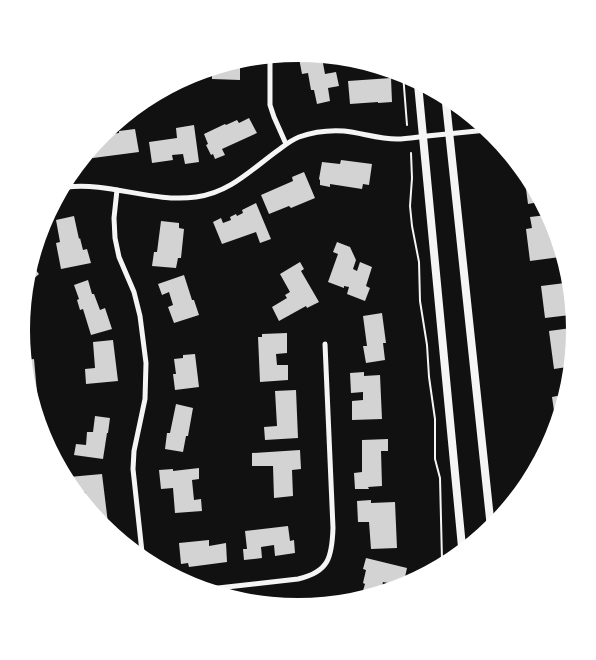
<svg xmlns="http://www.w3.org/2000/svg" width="596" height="660" font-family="Lora,serif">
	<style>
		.building { fill: #d3d3d3 }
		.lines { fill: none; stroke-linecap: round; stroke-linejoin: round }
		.path { stroke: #f5f5f5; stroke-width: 2 }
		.minor { stroke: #f5f5f5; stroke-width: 5 }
		.secondary { stroke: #f5f5f5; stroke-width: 8 }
	</style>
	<rect width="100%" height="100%" fill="#111"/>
	<g class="building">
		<polygon points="298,53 322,58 325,74 336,72 339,86 328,88 330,101 317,104 314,90 311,90 308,73 302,74"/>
		<polygon points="238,65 238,67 240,67 240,80 212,79 212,70"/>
		<polygon points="391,78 392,102 378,103 378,102 350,104 348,81"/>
		<polygon points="249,118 257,133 222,149 225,155 215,159 213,154 211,155 206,145 208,144 204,134 225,124 226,125 237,120 239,123"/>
		<polygon points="194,125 199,162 185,164 183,154 172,155 173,160 152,163 149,142 177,138 176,128"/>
		<polygon points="112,129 112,134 119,133 119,131 135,129 139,152 93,158 92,150 103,134 109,130"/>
		<polygon points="341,160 372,164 369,185 363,184 362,189 330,184 330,187 320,185 320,180 319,179 322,162 340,164"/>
		<polygon points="304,172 315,198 291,208 289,206 269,214 261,195 293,181 292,177"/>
		<polygon points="525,181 536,197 539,202 528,204"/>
		<polygon points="256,203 271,239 260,243 256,232 222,244 213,222 221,218 223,223 231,220 230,217 236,214 237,216 243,213 242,210"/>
		<polygon points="547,215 550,219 553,241 557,241 560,257 530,261 526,229 532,228 530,217"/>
		<polygon points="74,216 79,239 80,238 83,250 87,249 91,263 61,269 56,243 60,242 56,220"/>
		<polygon points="161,221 179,223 179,228 184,229 181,258 178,258 176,268 152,266 154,252 157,252"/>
		<polygon points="337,242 350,247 356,260 353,269 357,271 360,262 372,267 366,286 370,288 365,301 347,294 349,287 344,286 344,288 328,282 338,254 333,252"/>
		<polygon points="300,262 304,269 301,271 319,302 307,308 306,306 279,321 272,307 287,298 285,295 290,292 280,274"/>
		<polygon points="34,268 39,274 31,281"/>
		<polygon points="184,275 192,300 194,300 199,315 174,323 168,307 173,305 169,292 162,295 158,284"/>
		<polygon points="88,280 92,294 94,294 100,310 105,308 112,329 91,335 83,309 80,310 77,300 79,299 74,285"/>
		<polygon points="565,283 570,315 545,318 541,286"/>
		<polygon points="382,313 386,343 383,343 385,360 366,363 363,346 367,346 363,316"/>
		<polygon points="571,328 573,340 567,367 554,369 549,331"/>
		<polygon points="287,333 287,353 276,354 277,365 288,365 288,380 260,382 258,337 262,337 262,334"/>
		<polygon points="113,340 118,381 86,384 85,369 95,368 93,342"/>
		<polygon points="195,354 199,387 175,390 173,374 176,374 174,359 183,358 183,355"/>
		<polygon points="34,359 38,404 36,404 27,360"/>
		<polygon points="364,372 364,376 380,375 382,419 352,420 352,401 363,400 363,392 351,393 350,373"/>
		<polygon points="296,390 298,438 265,440 264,427 277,426 275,391"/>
		<polygon points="562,395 556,425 552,397"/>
		<polygon points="176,404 193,408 188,436 186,436 183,452 165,449 167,433 170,433"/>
		<polygon points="95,416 110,418 108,433 107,433 103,459 74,455 76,444 86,445 87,432 93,432"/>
		<polygon points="388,439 388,451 381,451 382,486 368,487 369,489 355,489 354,473 362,472 362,440"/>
		<polygon points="300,450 301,469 292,470 293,496 274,498 273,466 252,466 252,453"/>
		<polygon points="199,468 199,479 192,480 194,500 201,499 202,511 175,513 173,488 161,489 159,470 173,469 173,471"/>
		<polygon points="102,474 108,523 101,524 87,502 85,492 80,493 69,477"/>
		<polygon points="371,500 371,503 395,502 397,548 371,549 369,522 358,522 357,501"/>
		<polygon points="288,526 290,541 294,540 295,553 275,556 274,545 261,547 262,558 244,560 243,549 247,549 245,531"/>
		<polygon points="209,540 209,546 226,543 227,562 189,567 188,563 181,564 179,543"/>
		<polygon points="366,558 407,568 403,586 383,582 382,586 380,586 378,591 362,594 365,584 363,583 366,570 363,569"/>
		<polygon points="315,599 317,603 300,606 300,605"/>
	</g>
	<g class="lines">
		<g class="path">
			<polyline points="403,74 407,125"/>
			<polyline points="411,153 412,178 410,206 412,226 419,262 420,301 427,345 429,377 435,419 435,459 440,478 442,560"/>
		</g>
		<g class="minor">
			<polyline points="270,59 270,105 274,117 286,144"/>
			<path d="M 67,187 C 110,182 152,203 196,197 C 229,193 251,170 277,151 C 284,146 291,140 299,137 C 313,132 330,130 344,131 C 362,133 379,139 397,139 C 407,139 417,137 427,136 C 447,134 467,132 487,130"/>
			<polyline points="117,190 114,218 115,238 119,257 134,292 140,316 146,363 145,399 134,451 133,469 142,552"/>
			<path d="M 209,589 L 298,579 C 329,572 332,557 333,528 L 325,344"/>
		</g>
		<g class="secondary">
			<polyline points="418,84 462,547"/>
			<polyline points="446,103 491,528"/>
		</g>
	</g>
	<path d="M0 0H596V660H0ZM30 330a268 268 0 1 1 536 0a268 268 0 1 1-536 0Z" fill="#fff" fill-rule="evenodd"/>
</svg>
